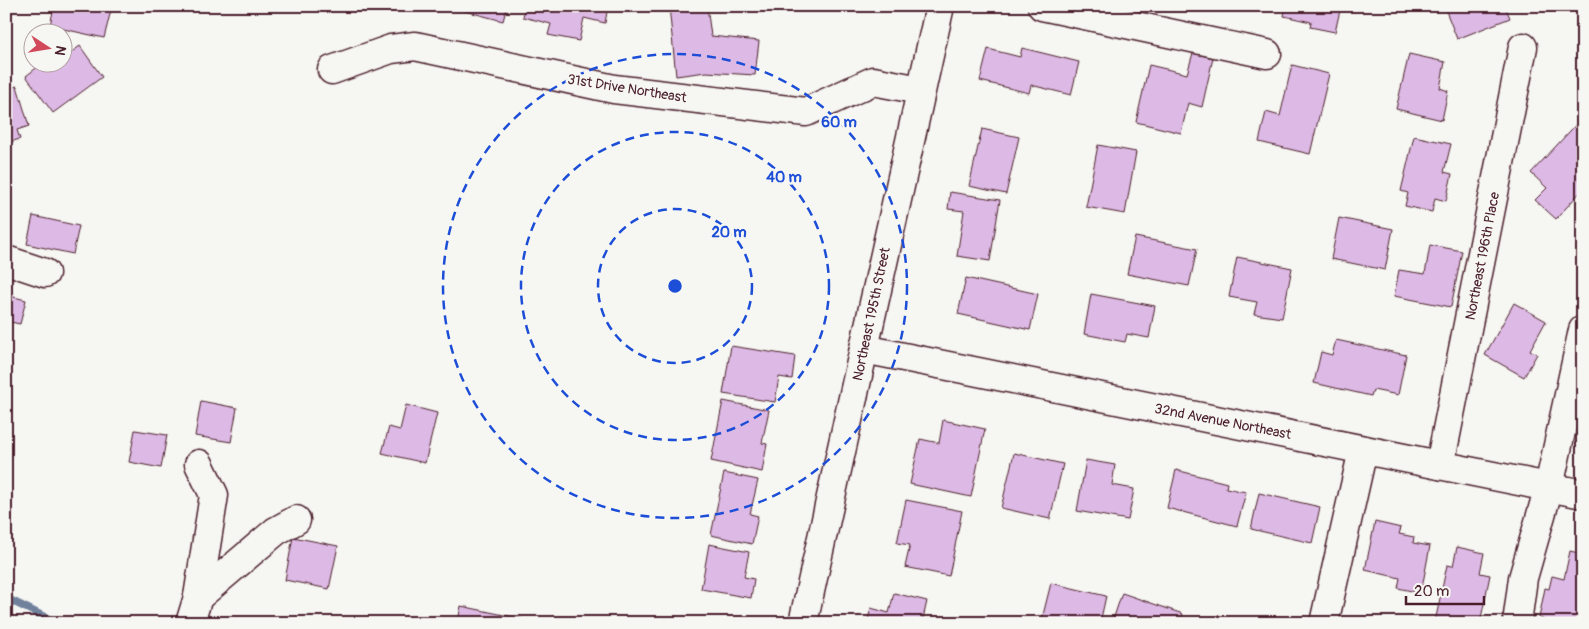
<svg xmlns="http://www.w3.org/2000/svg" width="1589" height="629" font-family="Pangolin,sans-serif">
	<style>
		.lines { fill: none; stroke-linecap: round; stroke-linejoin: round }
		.stream { stroke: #6f819c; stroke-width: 8 }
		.building { fill: #ddbae5; stroke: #4a1f2b }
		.minor-casing { stroke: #4a1f2b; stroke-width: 31 }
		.minor { stroke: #f6f6f2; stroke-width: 28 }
		.ring { fill: none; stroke: #1d4ed8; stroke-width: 2.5; stroke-dasharray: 9 6 }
		.labels { text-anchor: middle; stroke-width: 5; stroke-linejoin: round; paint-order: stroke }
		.street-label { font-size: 14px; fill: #4a1f2b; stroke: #f6f6f2 }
		.centre { fill: #1d4ed8; stroke: #f6f6f2; stroke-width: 2.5 }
		.ring-label { font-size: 15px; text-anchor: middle; font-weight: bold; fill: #1d4ed8; stroke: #f6f6f2; stroke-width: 5; stroke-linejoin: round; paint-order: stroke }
	</style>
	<rect width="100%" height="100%" fill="#f6f6f2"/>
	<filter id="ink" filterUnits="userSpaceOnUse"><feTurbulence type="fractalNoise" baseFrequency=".02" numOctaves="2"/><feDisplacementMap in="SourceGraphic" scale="10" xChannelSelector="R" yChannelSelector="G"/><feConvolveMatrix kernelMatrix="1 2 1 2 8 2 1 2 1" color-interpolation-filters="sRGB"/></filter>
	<g filter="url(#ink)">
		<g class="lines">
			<polyline class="stream" points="6,598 57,623"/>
		</g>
		<g class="building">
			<polygon points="54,6 112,6 104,38 50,26"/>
			<polygon points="446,6 507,6 503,21"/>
			<polygon points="525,6 608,6 605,23 584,18 579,41 548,35 551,24 523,17"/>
			<polygon points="669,6 707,6 711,36 759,41 755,75 706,72 676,76"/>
			<polygon points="1286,6 1341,6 1335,32 1310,27 1311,22 1284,16"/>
			<polygon points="1444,6 1505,6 1510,18 1457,39"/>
			<polygon points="80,46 102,77 53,113 26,76 44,62 62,62 62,59"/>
			<polygon points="1022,48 1079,62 1071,95 1031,85 1029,93 980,81 988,49 1020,57"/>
			<polygon points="1193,53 1213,58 1202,107 1188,103 1181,133 1136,122 1149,65 1187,74"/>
			<polygon points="1409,54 1445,62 1440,88 1448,91 1442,120 1396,109"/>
			<polygon points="1292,65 1329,74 1310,154 1259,142 1266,112 1280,116"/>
			<polygon points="17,86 29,126 17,130 20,139 6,143 6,89"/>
			<polygon points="1583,117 1583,176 1579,180 1583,184 1583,189 1556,219 1535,200 1547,188 1531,173"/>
			<polygon points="982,129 1019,137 1006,194 969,186"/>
			<polygon points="1414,136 1451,144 1444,172 1452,174 1446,201 1435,198 1432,212 1405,206 1408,193 1401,191"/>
			<polygon points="1098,145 1136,152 1125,214 1086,207"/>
			<polygon points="950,192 1000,200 990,261 957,256 964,211 948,209"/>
			<polygon points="33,216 79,226 73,254 27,244"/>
			<polygon points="1339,218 1393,229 1385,270 1331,259"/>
			<polygon points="1135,237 1197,249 1189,286 1127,274"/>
			<polygon points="1430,245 1462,251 1451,307 1394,296 1399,270 1425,274"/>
			<polygon points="1237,257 1292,268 1282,318 1254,314 1257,302 1229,297"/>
			<polygon points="966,278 1038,294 1030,330 958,314"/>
			<polygon points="1091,294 1155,306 1149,338 1127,334 1125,342 1084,334"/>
			<polygon points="10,296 26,300 20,324 6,321"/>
			<polygon points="1514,303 1546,321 1530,350 1537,354 1524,377 1485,355"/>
			<polygon points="1336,340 1406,355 1398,395 1373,390 1371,396 1314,383 1321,352 1332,355"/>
			<polygon points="731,346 795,356 792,379 779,377 775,402 723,394"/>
			<polygon points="201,401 237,408 231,442 195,436"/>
			<polygon points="723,401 769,410 762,443 767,444 762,472 711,461"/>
			<polygon points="406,405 437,413 425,463 382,453 389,427 400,430"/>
			<polygon points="943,420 985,429 971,497 910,484 920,439 939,443"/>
			<polygon points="135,430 167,435 161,468 129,462"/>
			<polygon points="1014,453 1063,464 1050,519 1001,508"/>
			<polygon points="1086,460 1115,465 1112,485 1134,489 1128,520 1077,511"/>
			<polygon points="1176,470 1227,483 1226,488 1246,492 1237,526 1167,508"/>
			<polygon points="724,473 758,480 750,514 758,516 752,544 711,535"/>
			<polygon points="1259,493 1320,507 1312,543 1251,529"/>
			<polygon points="906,500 962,511 949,576 905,567 910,545 897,543"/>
			<polygon points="1375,522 1401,528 1399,534 1414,537 1413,543 1430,546 1421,593 1398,588 1400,578 1365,570"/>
			<polygon points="293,537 338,546 329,589 285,580"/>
			<polygon points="709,544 749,552 744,577 754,579 751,598 701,589"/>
			<polygon points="1457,547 1484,553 1480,573 1490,575 1480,623 1435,622 1447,565 1453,566"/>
			<polygon points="1570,551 1583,554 1583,623 1542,623 1543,619 1539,618 1545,588 1549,589 1552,576 1564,579"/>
			<polygon points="1051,583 1106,596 1100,623 1041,623"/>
			<polygon points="894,593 927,601 922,623 867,623 871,608 889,613"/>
			<polygon points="1122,593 1183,614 1180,623 1112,623"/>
			<polygon points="461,606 523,619 523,623 458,621"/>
		</g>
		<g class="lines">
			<defs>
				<g id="minor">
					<polyline points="1042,6 1267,54"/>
					<polyline points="332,70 391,49 415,46 614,89 806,112 873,81 920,90"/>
					<polyline points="6,260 45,273"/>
					<polyline points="864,349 1583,494"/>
					<polyline points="1440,465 1523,47"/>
					<polyline points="198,597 276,531 296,520"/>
					<polyline points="190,623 198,597 214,495 199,464"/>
					<polyline points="803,623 940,6"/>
					<polyline points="1324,623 1363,450"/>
					<polyline points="1517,623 1523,578 1549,487 1583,330"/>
				</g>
			</defs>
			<use href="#minor" class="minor-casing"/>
			<use href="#minor" class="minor"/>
		</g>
	</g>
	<g class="ring">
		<circle cx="675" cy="286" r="77"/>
		<circle cx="675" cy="286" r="154"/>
		<circle cx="675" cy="286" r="232"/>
	</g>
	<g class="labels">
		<g class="street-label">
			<text transform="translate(627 88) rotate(9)" y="5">31st Drive Northeast</text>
			<text transform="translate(1482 256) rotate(-79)" y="5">Northeast 196th Place</text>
			<text transform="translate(871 314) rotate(-78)" y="5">Northeast 195th Street</text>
			<text transform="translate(1223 421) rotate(11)" y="5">32nd Avenue Northeast</text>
		</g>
	</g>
	<circle cx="675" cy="286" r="8" class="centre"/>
	<g class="ring-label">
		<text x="839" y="127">60 m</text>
		<text x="784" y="182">40 m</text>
		<text x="729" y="237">20 m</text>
	</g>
	<rect width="1589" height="629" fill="none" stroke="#f6f6f2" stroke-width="25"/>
	<rect x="12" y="12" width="1564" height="604" fill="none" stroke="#4a1f2b" stroke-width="2" filter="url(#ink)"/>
	<g transform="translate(48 48) rotate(102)"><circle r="24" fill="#f6f6f2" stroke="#b1a0a2"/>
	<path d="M0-4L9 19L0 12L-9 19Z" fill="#d1495b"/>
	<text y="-8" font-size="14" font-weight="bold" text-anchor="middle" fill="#4a1f2b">N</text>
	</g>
	<path d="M1406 596v8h78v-8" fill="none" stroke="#4a1f2b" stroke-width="2.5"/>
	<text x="1414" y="596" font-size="15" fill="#4a1f2b" stroke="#f6f6f2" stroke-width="4" paint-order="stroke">20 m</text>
</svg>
